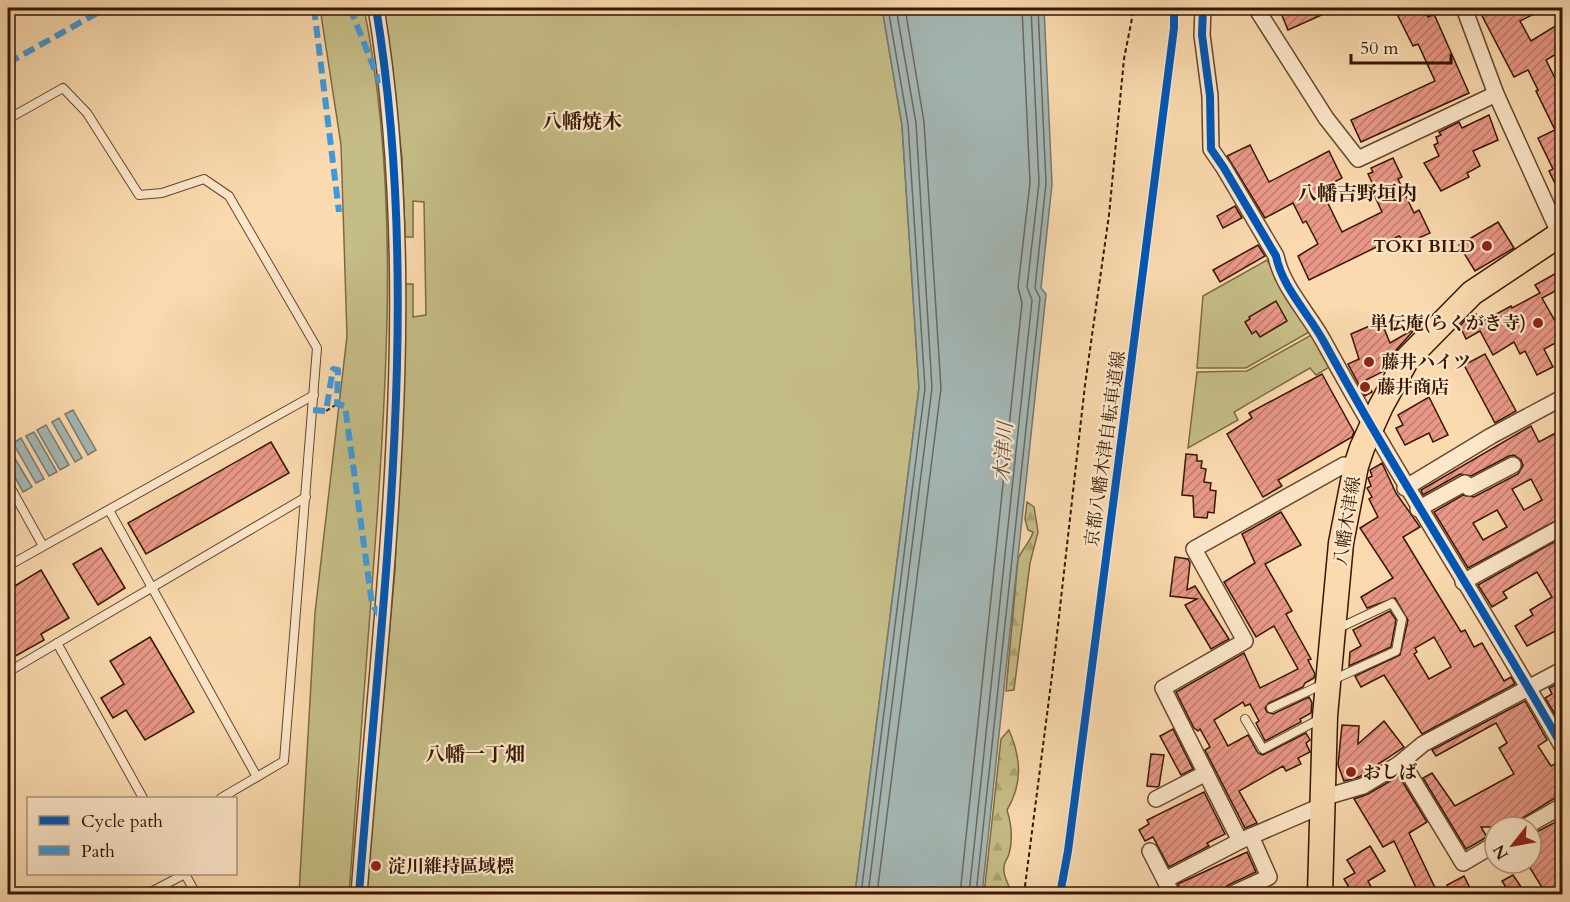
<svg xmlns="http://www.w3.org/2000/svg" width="1570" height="902" font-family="Cardo,'Noto Serif JP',serif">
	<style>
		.green { fill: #c5bd86; stroke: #7e6a44; stroke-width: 1.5 }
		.forest { fill: url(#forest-firs); stroke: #7e6a44; stroke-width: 1.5 }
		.water { fill: #a4b8b6; stroke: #78786e; stroke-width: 1.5 }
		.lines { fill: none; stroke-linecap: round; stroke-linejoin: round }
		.shore { stroke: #6d685c; stroke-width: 1.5 }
		.building { fill: url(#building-hatch); stroke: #361703; stroke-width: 1.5; fill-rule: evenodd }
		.lane-casing { stroke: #67482e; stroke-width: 10 }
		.street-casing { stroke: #67482e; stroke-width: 18 }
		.primary-casing { stroke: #361703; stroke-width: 27 }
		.path { stroke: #361703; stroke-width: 2; stroke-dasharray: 4.5 3; stroke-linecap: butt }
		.lane { stroke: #fce7ca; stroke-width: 8 }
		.street { stroke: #fce7ca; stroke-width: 15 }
		.primary { stroke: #fadaae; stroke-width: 24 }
		.quiet { stroke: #3e9add; stroke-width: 6; stroke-dasharray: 12 6; stroke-linecap: butt }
		.cycleway-casing { stroke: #fce7ca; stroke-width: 11 }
		.cycleway { stroke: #0057b8; stroke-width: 8 }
		.poi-dot { fill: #8f2418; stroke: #fce7ca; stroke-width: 2 }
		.labels { text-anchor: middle; stroke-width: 4.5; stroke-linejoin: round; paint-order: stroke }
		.poi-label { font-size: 18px; font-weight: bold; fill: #361703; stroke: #fce7ca; text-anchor: start }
		.street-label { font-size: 18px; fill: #361703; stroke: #fce7ca }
		.neighbourhood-label { font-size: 20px; font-weight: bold; fill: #361703; stroke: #fce7ca }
		.water-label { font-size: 20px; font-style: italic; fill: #5c4f42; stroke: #fce7ca }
	</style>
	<defs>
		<pattern id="forest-firs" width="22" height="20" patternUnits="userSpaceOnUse" patternTransform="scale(1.5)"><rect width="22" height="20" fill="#c5bd86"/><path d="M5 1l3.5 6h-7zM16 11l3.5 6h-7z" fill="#aaa272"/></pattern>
		<pattern id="building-hatch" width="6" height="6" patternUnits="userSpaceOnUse" patternTransform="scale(1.5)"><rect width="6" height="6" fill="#e99887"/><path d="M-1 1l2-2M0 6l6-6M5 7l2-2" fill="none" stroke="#be7b6c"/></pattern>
	</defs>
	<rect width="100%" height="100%" fill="#fadaae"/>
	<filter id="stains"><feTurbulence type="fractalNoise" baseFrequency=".00333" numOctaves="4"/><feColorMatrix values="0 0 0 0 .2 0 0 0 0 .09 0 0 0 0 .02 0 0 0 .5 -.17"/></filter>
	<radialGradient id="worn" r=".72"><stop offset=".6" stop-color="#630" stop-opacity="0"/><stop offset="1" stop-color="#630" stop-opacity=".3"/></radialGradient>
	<g class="green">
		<path d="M 320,8 L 364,8 C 399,181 388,370 375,546 C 367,662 358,778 349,894 L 299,894 L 315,613 L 347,336 L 341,145 Z"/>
		<polygon points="384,8 882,8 902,125 919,388 855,894 366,894 395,570 405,284 413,284 413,317 426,315 424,202 413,201 413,237 405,237 402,158"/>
		<polygon points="1267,260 1311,331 1246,368 1197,368 1203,296"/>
		<polygon points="1313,334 1331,366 1316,375 1310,368 1234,412 1238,420 1188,448 1197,372 1247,371"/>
	</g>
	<g class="forest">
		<path d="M 1027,502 L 1034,507 L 1038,532 L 1030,563 L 1014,690 L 1006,691 L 1018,559 C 1022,549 1030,543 1033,532 L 1028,530 L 1025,519 Z"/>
		<path d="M 1009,730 C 1021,758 1023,783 1007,810 C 1011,823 1013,840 1009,854 C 1008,858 1004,862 1004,867 C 1002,878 1011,884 1010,894 L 984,894 L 1001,739 Z"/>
	</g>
	<g class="water">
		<polygon points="882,8 1044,8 1052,184 1041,288 1046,294 982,894 855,894 919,388 902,125"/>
		<polygon points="73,410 96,450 88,455 65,414"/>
		<polygon points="59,418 82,458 75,462 52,422"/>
		<polygon points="46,425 69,465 60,470 37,430"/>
		<polygon points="34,432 57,472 49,476 26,436"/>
		<polygon points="21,438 44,479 36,483 13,443"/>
		<polygon points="8,447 32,487 23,492 8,464"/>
	</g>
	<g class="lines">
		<g class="shore">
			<polyline points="861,894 925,388 908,124 888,8"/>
			<polyline points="868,894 932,388 916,123 896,8"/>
			<polyline points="877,894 941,388 924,122 905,8"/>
			<polyline points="960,894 1022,303 1018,287 1030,183 1022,8"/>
			<polyline points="969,894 1032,300 1027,287 1039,183 1031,8"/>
			<polyline points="976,894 1040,298 1035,288 1046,183 1038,8"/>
		</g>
	</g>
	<g class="building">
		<polygon points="1279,8 1337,8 1288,30"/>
		<polygon points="1394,8 1423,8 1428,17 1434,14 1469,93 1361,142 1351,120 1435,81 1418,44 1413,46"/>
		<polygon points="1478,8 1546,8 1520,21 1531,41 1557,25 1563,35 1563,50 1546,60 1563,94 1563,200 1549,171 1553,169 1538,138 1555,130 1536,91 1538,90 1528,70 1514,77"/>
		<polygon points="1489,115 1498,140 1473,151 1480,166 1467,173 1469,177 1441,191 1424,163 1439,156 1434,145 1438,143 1436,137 1441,135 1439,132 1459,122 1462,128"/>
		<polygon points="1250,145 1269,182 1329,151 1342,178 1321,189 1342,232 1382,212 1372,190 1375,189 1368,174 1373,172 1371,168 1393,158 1402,177 1398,179 1414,213 1419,210 1430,233 1406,244 1399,236 1309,280 1298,256 1318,244 1306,221 1303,223 1293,203 1265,218 1227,156"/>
		<polygon points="1235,206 1242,218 1223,228 1217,216"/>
		<polygon points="1498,222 1514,248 1475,271 1459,245"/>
		<polygon points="1258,245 1265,256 1220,282 1213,270"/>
		<polygon points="1558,272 1563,287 1542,298 1563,335 1563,339 1544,349 1553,367 1537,375 1525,351 1520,354 1514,342 1493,355 1480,331 1466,339 1460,326 1466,319 1476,314 1480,323 1511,306 1512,308 1540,293 1535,285"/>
		<polygon points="1276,301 1287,321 1260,337 1256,331 1252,334 1245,322 1250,319 1249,317"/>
		<polygon points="1381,321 1390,343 1416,328 1397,349 1384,371 1366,380 1372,392 1365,396 1348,364 1359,359 1351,334"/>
		<polygon points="1485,354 1516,411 1495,423 1464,365"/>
		<polygon points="1322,374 1354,432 1352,437 1278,480 1282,486 1263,497 1227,434 1252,418 1249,413"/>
		<polygon points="1429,397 1448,435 1433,442 1429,433 1405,445 1396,428 1403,425 1398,415"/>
		<path d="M 1531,426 L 1539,442 L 1563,429 L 1563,517 L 1468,568 L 1434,512 L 1463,495 L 1474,497 L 1518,474 L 1523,466 L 1521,460 L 1514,455 L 1509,456 L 1471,476 L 1460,474 L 1423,495 L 1421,490 ZM 1531,479 L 1542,500 L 1524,510 L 1512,489 ZM 1497,510 L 1507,527 L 1483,540 L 1473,523 Z"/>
		<polygon points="271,442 289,473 146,554 128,523"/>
		<polygon points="1186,454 1197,455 1197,461 1202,461 1201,468 1206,469 1204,482 1211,483 1210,490 1216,491 1214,513 1208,512 1207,518 1194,517 1193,496 1182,495"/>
		<path d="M 1382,463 L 1396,493 L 1420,527 L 1403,537 L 1423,570 L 1461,632 L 1465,630 L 1474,647 L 1482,643 L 1504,681 L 1511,677 L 1515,684 L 1422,734 L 1384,675 L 1361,687 L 1355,676 L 1400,655 L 1408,620 L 1395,598 L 1367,608 L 1361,597 L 1393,578 L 1360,528 L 1378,517 L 1369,499 L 1372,497 L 1367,488 L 1371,486 L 1368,478 L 1372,476 L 1370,470 ZM 1434,637 L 1451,667 L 1429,679 L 1414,654 L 1417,652 L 1415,648 Z"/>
		<polygon points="1281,512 1301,545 1265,564 1292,611 1286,614 1311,659 1308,660 1315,674 1314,678 1305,683 1303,687 1269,703 1265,708 1267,712 1273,714 1309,697 1312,703 1311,713 1300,719 1301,722 1265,741 1256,723 1259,721 1250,704 1245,706 1243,702 1214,720 1228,746 1248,735 1258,753 1263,755 1306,733 1310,740 1306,743 1310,752 1298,758 1301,764 1286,771 1283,766 1239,791 1257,823 1245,828 1205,750 1210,747 1200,729 1198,731 1194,728 1176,692 1244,653 1260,688 1298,669 1274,626 1256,637 1224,582 1255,563 1242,534"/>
		<polygon points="1561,538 1563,615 1561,613 1558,615 1563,627 1527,646 1515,626 1533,615 1530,610 1552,597 1537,572 1503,592 1507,598 1492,607 1478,585"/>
		<polygon points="101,548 125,588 98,605 73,564"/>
		<polygon points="1175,557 1188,559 1190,563 1187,590 1195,586 1229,639 1211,649 1185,605 1197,599 1170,596"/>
		<polygon points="41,570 69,618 41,634 44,640 12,658 8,650 8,590"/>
		<polygon points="1390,611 1396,620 1391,647 1349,666 1350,652 1361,646 1353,630"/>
		<polygon points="150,637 194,712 145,740 126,710 113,718 101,698 124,684 110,661"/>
		<polygon points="1563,681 1563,727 1545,698 1552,694 1549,688"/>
		<polygon points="1525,701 1547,740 1538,746 1551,766 1555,764 1563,777 1563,793 1508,827 1501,821 1492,827 1481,827 1487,837 1466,849 1423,778 1432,773 1455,806 1514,774 1499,748 1507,743 1496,723 1436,756 1432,750"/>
		<polygon points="1384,721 1404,747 1359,777 1344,781 1338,765 1342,725 1359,726 1358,744"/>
		<polygon points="1173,729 1193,769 1181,775 1160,736"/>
		<polygon points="1151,754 1164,755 1159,786 1157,787 1147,786"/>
		<polygon points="1399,776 1427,822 1409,833 1438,894 1419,894 1394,841 1383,847 1354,799 1368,794"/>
		<polygon points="1204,792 1225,834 1207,843 1209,846 1169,867 1153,837 1145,841 1139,830 1149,824 1147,820"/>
		<polygon points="1563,818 1563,894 1546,894 1527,863 1531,863 1531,835"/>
		<polygon points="1370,846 1385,871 1368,881 1372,889 1363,894 1353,894 1344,879 1355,873 1347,860"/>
		<polygon points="1247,852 1256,872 1228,885 1219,894 1182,894 1178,884"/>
		<polygon points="1513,875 1526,894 1510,894 1502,881"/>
		<polygon points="1464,876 1473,894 1451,894 1447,885"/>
	</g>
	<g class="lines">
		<defs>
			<g id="lane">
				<polyline points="8,119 63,88 87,113 139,195 162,193 204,179 229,196 317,348 284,761 221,798"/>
				<polyline points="8,483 43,546"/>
				<polyline points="109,510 257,777"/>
				<polyline points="8,566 314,395"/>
				<polyline points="57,643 143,798"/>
				<polyline points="8,672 306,497"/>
				<polyline points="1271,708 1396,651 1402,619 1392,603 1337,629"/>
				<polyline points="1245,719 1263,749 1320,719"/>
				<polyline points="185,874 196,894"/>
				<polyline points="147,894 185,874"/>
			</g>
			<g id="street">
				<path d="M 1203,8 L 1202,35 L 1210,96 L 1211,149 L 1224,168 L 1276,256 C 1282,287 1309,314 1324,342 C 1399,480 1485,610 1562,746"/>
				<polyline points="1256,8 1326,118 1358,159 1496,94"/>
				<polyline points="1464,8 1496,94 1560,235"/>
				<polyline points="1405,488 1491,436 1562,398"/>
				<polyline points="1418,509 1465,483 1469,488 1513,465"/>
				<polyline points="1463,582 1562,527"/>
				<polyline points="1402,762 1463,863 1495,844"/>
				<polyline points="1322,798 1363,786 1399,764 1423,744 1562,670"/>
				<polyline points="1156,799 1206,773"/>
				<polyline points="1525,827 1562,806"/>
				<polyline points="1240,841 1163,688 1245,641 1194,549 1344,465 1356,466"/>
				<polyline points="1150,851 1172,894"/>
				<polyline points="1165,880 1240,841 1321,806"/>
				<path d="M 359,894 C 381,603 424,298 376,8"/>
				<polyline points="1232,894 1269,877 1251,836"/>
			</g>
			<polyline id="primary" points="1320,894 1325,716 1341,543 1356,466 1362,448 1381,406 1407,359 1472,293 1562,233"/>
		</defs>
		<use href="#lane" class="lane-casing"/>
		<use href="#street" class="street-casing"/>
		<use href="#primary" class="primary-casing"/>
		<g class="path">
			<polyline points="326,411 337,404"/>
			<polyline points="1024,894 1055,652 1085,385 1109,215 1124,59 1134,8"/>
		</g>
		<use href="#lane" class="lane"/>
		<use href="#street" class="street"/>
		<use href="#primary" class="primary"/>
		<g class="quiet">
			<polyline points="314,8 339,212"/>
			<polyline points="350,8 380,83"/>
			<polyline points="8,63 106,8"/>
			<polyline points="313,410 326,411 333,369 338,370 337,404 345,406 372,604 380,616"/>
		</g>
		<defs>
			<g id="cycleway">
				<path d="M 1203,8 L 1202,35 L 1210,96 L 1211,149 L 1224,168 L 1276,256 C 1282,287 1309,314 1324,342 C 1399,480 1485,610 1562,746"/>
				<path d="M 359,894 C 381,603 424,298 376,8"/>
				<path d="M 1060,894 L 1068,851 C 1102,576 1141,303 1174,28 L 1174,8"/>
			</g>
		</defs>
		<use href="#cycleway" class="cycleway-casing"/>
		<use href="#cycleway" class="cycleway"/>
	</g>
	<g class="poi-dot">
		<circle cx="1487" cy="246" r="6"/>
		<circle cx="1538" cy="323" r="6"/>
		<circle cx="1369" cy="362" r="6"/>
		<circle cx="1365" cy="387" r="6"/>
		<circle cx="1351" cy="772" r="6"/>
		<circle cx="376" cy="866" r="6"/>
	</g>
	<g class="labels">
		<g class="poi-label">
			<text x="1475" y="252" text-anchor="end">TOKI BILD</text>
			<text x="1526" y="329" text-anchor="end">単伝庵(らくがき寺)</text>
			<text x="1381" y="368">藤井ハイツ</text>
			<text x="1377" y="393">藤井商店</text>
			<text x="1363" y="778">おしば</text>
			<text x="388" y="872">淀川維持區域標</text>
		</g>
		<g class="street-label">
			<text transform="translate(1105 449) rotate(-82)" y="6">京都八幡木津自転車道線</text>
			<text transform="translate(1347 521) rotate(-81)" y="6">八幡木津線</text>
		</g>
		<g class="neighbourhood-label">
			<text x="582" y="128">八幡焼木</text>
			<text x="1357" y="200">八幡吉野垣内</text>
			<text x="475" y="761">八幡一丁畑</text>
		</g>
		<g class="water-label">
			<text transform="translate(1003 452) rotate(-86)" y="7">木津川</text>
		</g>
	</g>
	<rect width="1570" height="902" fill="none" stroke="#fadaae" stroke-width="30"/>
	<rect x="9" y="9" width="1552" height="884" fill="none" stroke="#361703" stroke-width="3"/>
	<rect x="15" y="15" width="1540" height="872" fill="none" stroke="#361703" stroke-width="1.5"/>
	<rect x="27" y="797" width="210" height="78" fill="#fce7ca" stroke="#ad947a" stroke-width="1.5"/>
	<rect x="39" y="816" width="30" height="9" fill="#0057b8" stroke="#ad947a" stroke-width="1.5"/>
	<text x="81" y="827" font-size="18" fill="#361703">Cycle path</text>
	<rect x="39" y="846" width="30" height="9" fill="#3e9add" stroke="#ad947a" stroke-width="1.5"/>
	<text x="81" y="857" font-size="18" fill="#361703">Path</text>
	<g transform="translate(1513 845) rotate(239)"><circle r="28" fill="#fce7ca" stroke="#ad947a" stroke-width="1.5"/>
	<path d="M0-4.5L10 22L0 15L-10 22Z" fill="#8f2418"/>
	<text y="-9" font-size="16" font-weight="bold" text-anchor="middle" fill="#361703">N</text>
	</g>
	<path d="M1351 54v9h100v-9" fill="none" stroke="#361703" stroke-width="3"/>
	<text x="1360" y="54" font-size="18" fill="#361703" stroke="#fce7ca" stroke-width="4.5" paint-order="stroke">50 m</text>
	<rect width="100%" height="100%" filter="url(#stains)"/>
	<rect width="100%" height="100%" fill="url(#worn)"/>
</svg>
